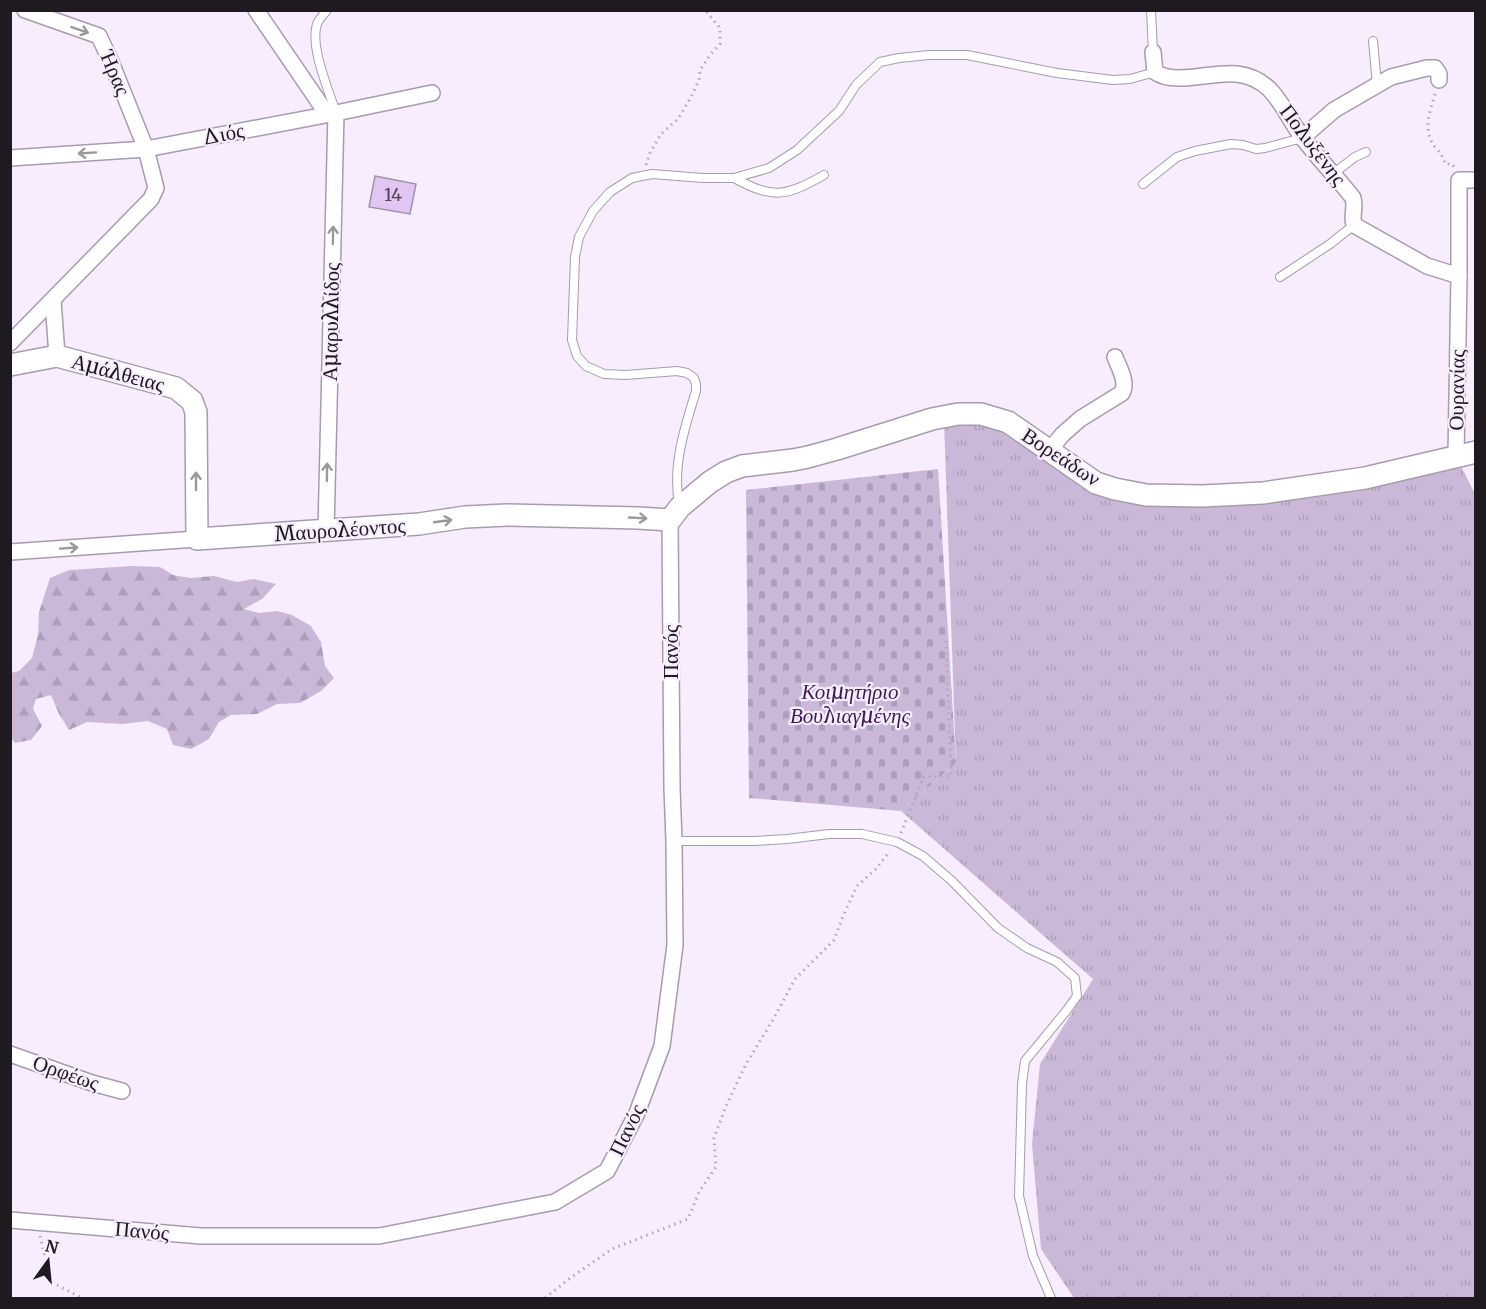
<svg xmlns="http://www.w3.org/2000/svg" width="1486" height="1309" font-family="Merriweather,serif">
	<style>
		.grass { fill: url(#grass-tufts) }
		.forest { fill: url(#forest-firs) }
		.cemetery { fill: url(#cemetery-stones) }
		.building { fill: #e1c6f4; stroke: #9d93a4; stroke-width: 1.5 }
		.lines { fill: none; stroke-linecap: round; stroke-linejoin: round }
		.lane-casing { stroke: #a69cad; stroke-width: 10 }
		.street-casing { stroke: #a69cad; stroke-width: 18 }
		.secondary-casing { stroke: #a69cad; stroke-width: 24 }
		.path { stroke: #aea6b4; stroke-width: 3; stroke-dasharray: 1.5 4.5; stroke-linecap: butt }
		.lane { stroke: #fff; stroke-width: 8 }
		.street { stroke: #fff; stroke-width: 15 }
		.secondary { stroke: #fff; stroke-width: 21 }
		.oneway { stroke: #9a989b }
		.labels { text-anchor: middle; stroke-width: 4.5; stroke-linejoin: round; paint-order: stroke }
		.number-label { font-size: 18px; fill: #4f4555 }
		.street-label { font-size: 21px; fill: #1e1a20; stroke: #f7edff }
		.park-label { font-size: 21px; font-style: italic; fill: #3e1b51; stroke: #f7edff }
	</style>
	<defs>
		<pattern id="grass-tufts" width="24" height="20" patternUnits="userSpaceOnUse" patternTransform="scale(1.5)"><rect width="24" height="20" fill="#cbb8d8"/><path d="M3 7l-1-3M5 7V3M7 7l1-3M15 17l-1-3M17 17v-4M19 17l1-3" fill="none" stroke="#ae9eb9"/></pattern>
		<pattern id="forest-firs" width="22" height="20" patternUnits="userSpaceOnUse" patternTransform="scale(1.5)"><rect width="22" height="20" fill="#cbb8d8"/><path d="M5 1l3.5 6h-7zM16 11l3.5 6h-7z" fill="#ae9eb9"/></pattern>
		<pattern id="cemetery-stones" width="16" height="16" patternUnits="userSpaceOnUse" patternTransform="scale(1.5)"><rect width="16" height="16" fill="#cbb8d8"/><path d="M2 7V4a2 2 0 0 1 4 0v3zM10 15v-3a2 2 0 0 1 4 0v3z" fill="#ae9eb9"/></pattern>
	</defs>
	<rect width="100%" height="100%" fill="#f7edff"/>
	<polygon class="grass" points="944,421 999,424 1154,502 1456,456 1476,496 1475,1298 1074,1298 1041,1249 1032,1144 1040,1064 1093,979 901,811 956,763"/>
	<polygon class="forest" points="132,566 160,567 173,575 190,578 214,576 237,582 254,579 276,584 262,599 244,609 259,613 277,611 292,615 311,626 321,642 325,666 334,678 321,691 300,703 277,704 257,714 231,715 219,722 209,739 191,749 173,745 167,729 148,721 123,724 87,722 69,730 59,714 51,695 36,699 33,709 42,726 31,740 15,743 11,738 11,673 19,671 32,658 38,635 39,612 50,578 69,570"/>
	<polygon class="cemetery" points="938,469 956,763 901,811 749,798 746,490"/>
	<polygon class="building" points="375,176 416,184 410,214 369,207"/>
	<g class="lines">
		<defs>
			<g id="lane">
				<path d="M 327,10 C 324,14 320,18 318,22 C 308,43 329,91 336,113"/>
				<polyline points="1151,10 1153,52"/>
				<polyline points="1373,41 1377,85"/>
				<polyline points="1334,173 1355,157 1366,152"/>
				<path d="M 734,178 C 773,199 785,197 824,175"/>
				<polyline points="1143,184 1177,157 1195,151 1231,144 1243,145 1256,149 1265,148 1302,138"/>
				<polyline points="1280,277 1330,244 1354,225"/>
				<path d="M 679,503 C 672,465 685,427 696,391 L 696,384 L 694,378 L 687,373 L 677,371 L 626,375 L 604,374 L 586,366 L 577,356 L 572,340 L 575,257 L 579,237 L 593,211 L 610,192 L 632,178 L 652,174 L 703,178 L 734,178 L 769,168 L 797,150 L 839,111 L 856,85 L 880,62 L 899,58 L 929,55 L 967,55 L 1057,73 L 1113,80 L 1130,79 L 1155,72"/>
				<polyline points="674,841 754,841 787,839 829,834 862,834 897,842 923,856 952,881 998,928 1027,948 1057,962 1075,978 1077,996 1067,1010 1025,1061 1022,1084 1019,1196 1033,1256 1051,1298"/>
			</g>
			<g id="street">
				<polyline points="256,10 327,114"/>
				<path d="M 1153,52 L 1155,72 C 1176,86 1212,71 1237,74 C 1276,79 1282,111 1303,138 C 1318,159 1338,178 1353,198 C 1356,207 1351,216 1354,225 L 1427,266 L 1459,276"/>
				<polyline points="1302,138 1334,110 1391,77 1427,68 1435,68 1439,74 1439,80"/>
				<polyline points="10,158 146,149 336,113 432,93"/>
				<polyline points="53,300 57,356"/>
				<polyline points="10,343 151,199 156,188 146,149 111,62 99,36 25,10"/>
				<path d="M 1050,450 L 1062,435 L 1080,419 L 1122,393 C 1128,382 1119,368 1115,357"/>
				<polyline points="1456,456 1459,276 1459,180 1476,180"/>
				<polyline points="326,531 336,113"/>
				<polyline points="10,552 197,539"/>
				<polyline points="10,1054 92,1083 122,1091"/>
				<polyline points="10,1220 201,1236 379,1236 555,1202 607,1171 637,1113 662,1046 675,945 674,841 672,788 670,520"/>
			</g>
			<polyline id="secondary" points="10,365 57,356 176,388 192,401 196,412 197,539 419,524 465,517 507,515 638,518 670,520 680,507 710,482 726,472 742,466 793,460 808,457 837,449 932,419 958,414 981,414 1008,422 1096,483 1115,489 1146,495 1202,496 1263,493 1365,478 1476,452"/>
		</defs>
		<use href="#lane" class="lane-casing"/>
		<use href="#street" class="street-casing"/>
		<use href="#secondary" class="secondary-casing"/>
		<g class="path">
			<path d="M 1435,94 C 1430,112 1422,130 1435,147 C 1440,153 1443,156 1445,164 L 1452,164 L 1454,167"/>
			<polyline points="646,165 650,153 661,134 678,119 691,97 699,80 700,70 710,55 720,44 720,28 705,10"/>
			<polyline points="901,833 923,777 951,776 946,641"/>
			<polyline points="40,1236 51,1282 82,1298"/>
			<polyline points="545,1298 573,1276 612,1249 688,1219 699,1192 716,1167 714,1138 726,1106 746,1064 774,1018 795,979 834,940 843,916 857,886 876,869 890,851"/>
		</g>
		<use href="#lane" class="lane"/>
		<use href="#street" class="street"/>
		<use href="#secondary" class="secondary"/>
	</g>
	<defs><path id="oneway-shaft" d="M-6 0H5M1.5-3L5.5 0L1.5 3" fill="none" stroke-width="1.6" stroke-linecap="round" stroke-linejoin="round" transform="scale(1.5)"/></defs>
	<g class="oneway">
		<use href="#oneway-shaft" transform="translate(80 30) rotate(19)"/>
		<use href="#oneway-shaft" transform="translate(87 153) rotate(176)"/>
		<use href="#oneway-shaft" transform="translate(333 235) rotate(-89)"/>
		<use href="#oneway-shaft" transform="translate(327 472) rotate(-89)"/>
		<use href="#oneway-shaft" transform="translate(196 481) rotate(-90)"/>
		<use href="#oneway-shaft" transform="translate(638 518) rotate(3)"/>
		<use href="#oneway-shaft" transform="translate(443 521) rotate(-8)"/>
		<use href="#oneway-shaft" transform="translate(69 548) rotate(-4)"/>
	</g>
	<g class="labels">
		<g class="number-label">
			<text x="393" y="201">14</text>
		</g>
		<g class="street-label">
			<text transform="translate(115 73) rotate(67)" y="7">Ήρας</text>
			<text transform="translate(223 134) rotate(-11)" y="7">Διός</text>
			<text transform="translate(1313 145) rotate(53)" y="7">Πολυξένης</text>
			<text transform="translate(331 322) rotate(-89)" y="7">Αμαρυλλίδος</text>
			<text transform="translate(118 373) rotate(15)" y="7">Αμάλθειας</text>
			<text transform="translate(1457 390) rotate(-89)" y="7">Ουρανίας</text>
			<text transform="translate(1061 457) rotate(33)" y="7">Βορεάδων</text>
			<text transform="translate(340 530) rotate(-4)" y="7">Μαυρολέοντος</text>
			<text transform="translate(671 652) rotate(-90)" y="7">Πανός</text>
			<text transform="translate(66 1073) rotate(19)" y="7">Ορφέως</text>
			<text transform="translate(627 1130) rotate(-64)" y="7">Πανός</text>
			<text transform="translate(142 1231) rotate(5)" y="7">Πανός</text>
		</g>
		<g class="park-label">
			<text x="850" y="699">Κοιμητήριο<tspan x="850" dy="24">Βουλιαγμένης</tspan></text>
		</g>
	</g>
	<rect width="1486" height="1309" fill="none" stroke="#1e1a20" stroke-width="24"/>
	<g transform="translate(48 1261) rotate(15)" stroke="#f7edff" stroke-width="4.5" paint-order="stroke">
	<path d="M0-4.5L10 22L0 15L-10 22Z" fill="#1e1a20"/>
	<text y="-9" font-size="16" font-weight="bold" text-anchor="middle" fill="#1e1a20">N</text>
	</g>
</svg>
